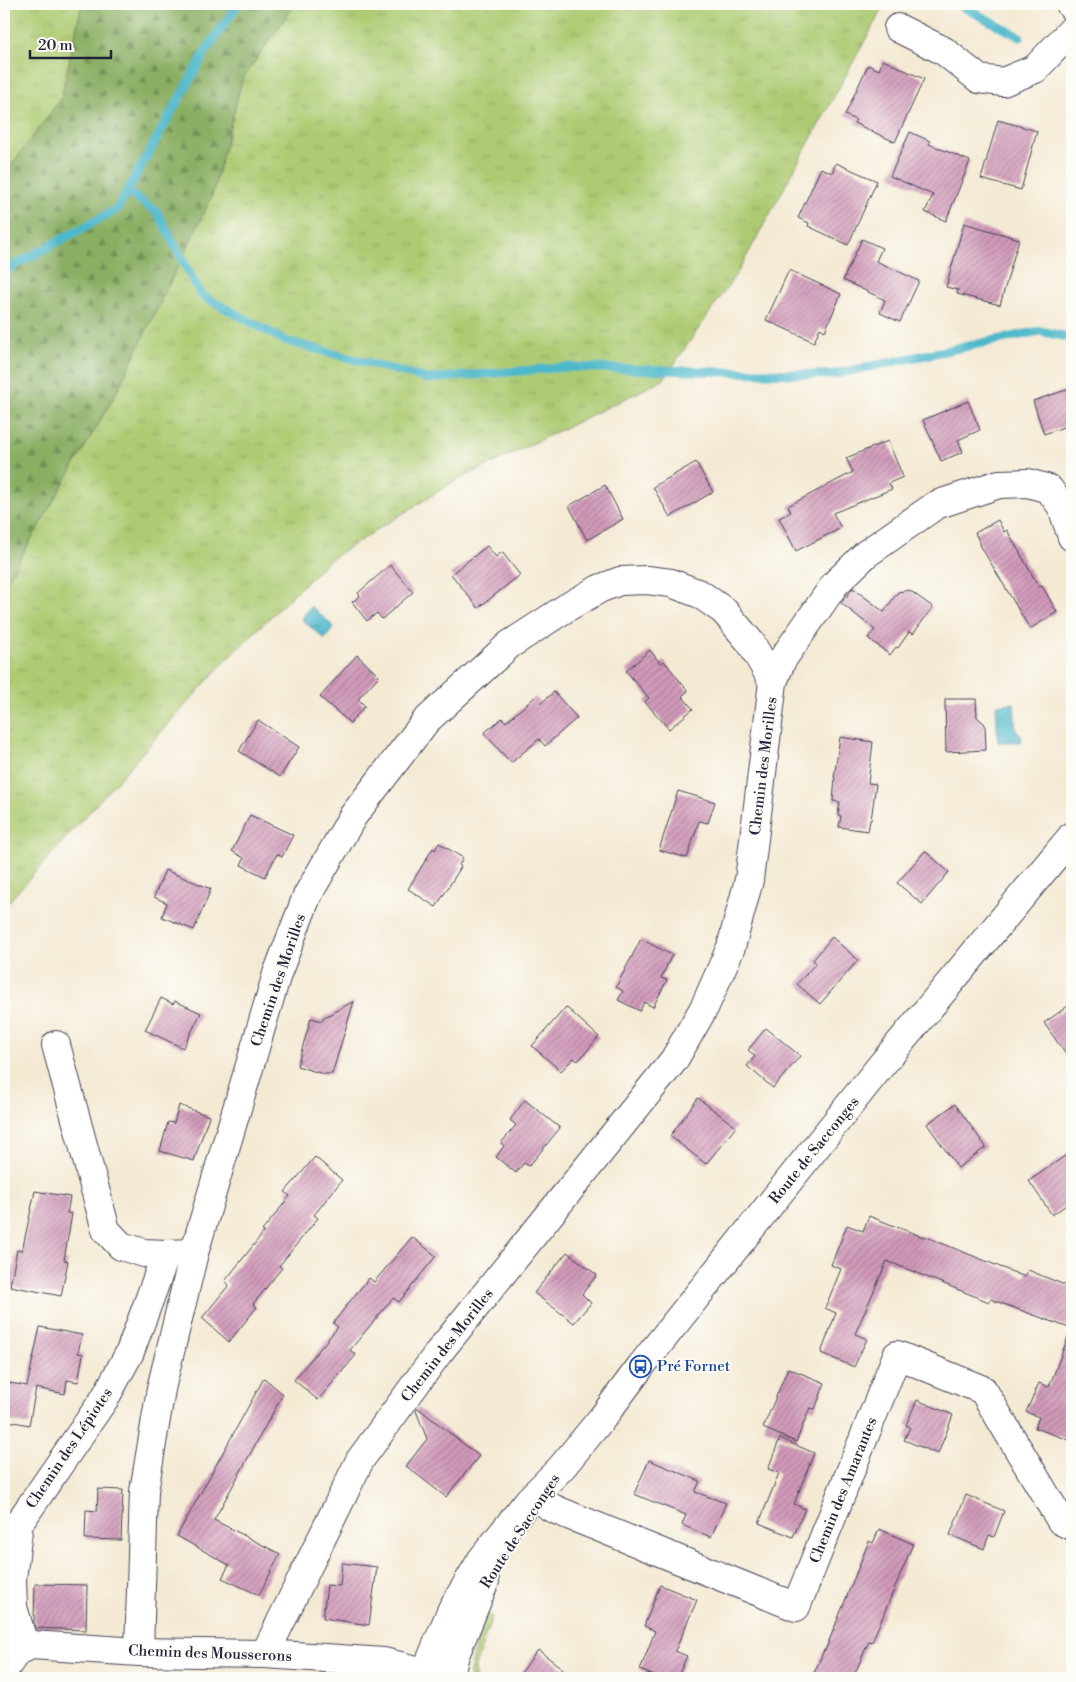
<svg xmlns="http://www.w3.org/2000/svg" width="1076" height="1682" font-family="'Libre Bodoni',serif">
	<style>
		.grass { fill: url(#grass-tufts); stroke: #687656 }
		.forest { fill: url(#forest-firs); stroke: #566850 }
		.water { fill: url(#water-ripples); stroke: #386d83 }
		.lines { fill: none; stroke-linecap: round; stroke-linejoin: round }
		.stream { stroke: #4eb8cb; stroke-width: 9 }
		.building { fill: url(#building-hatch) }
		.minor-casing { stroke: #424052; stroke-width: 30 }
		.tertiary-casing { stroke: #424052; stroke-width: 30 }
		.minor { stroke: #fff; stroke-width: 28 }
		.tertiary { stroke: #fff; stroke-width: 28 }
		.labels { text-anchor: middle; stroke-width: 4; stroke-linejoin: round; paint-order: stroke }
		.street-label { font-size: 15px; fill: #22223b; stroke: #fdfcf7 }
		.transit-label { font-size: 15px; fill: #164399; stroke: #fdfcf7; text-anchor: start }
	</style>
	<defs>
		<pattern id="grass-tufts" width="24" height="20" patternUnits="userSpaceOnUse" patternTransform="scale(1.25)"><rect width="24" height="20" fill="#adcb72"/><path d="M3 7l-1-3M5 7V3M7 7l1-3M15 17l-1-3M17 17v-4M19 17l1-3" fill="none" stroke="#95ae64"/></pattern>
		<pattern id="forest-firs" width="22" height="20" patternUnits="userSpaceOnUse" patternTransform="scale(1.25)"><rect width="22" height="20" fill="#8aaf64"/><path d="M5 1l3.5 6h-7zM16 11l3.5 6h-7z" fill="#708e54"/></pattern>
		<pattern id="water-ripples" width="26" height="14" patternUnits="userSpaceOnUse" patternTransform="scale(1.25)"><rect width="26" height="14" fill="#4eb8cb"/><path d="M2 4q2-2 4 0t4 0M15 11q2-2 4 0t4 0" fill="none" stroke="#4095a6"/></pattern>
		<pattern id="building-hatch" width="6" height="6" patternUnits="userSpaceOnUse" patternTransform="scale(1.25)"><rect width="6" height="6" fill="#d19ab9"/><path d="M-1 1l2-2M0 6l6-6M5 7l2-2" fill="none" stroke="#a97d98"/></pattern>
	</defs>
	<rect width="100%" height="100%" fill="#fdfcf7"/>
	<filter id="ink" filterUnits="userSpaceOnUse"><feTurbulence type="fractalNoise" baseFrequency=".02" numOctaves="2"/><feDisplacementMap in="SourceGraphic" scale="10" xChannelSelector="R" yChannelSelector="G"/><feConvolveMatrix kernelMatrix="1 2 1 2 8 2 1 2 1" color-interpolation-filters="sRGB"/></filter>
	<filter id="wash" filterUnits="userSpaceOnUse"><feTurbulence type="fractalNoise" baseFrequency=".0096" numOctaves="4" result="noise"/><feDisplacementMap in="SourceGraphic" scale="20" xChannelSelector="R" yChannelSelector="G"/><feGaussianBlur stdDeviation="1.12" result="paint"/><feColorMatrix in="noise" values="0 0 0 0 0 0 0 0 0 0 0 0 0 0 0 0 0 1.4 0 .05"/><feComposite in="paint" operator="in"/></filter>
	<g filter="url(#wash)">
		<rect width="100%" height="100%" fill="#f4ead4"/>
		<g class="grass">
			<polygon points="4,4 82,4 61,99 4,175"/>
			<polygon points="295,4 885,4 739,270 663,380 450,484 329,560 224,662 4,907 4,586 115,395 212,196 242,80"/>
			<polygon points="486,1613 492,1617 475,1666 475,1678 469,1678 479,1628"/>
		</g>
		<polygon class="forest" points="82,4 295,4 242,80 212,196 115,395 4,586 4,175 61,99"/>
		<g class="water">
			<polygon points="311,606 334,627 325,639 301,619"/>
			<polygon points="1014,703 1016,731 1021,735 1022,742 998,742 996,705"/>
		</g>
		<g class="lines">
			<g class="stream">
				<polyline points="958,4 1020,37"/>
				<polyline points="127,192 157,212 201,295 286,341 428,379 566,367 830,375 1040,331 1072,338"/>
				<polyline points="4,271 117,209 207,49 238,4"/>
			</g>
		</g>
		<g id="blocks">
			<g class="building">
				<polygon points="883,60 924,79 895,142 854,123 856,120 845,115 868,65 879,70"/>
				<polygon points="998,120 1037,131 1021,190 981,179"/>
				<polygon points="910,132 930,141 929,144 970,161 946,221 925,212 933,195 890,176"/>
				<polygon points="836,163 877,181 848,245 808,226 809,223 798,218 821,168 832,173"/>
				<polygon points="964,223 1019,239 1000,305 957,294 958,290 946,287"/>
				<polygon points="862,239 882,248 876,261 919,281 900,322 880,313 885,300 843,280"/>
				<polygon points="789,270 841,294 825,331 820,328 814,342 766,320"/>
				<polygon points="1072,388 1072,424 1044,434 1033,401"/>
				<polygon points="968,401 980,430 958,440 963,452 941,461 923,420"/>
				<polygon points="888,441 903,477 889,483 892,489 833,513 841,528 796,551 779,518 791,512 788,506 853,472 846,458"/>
				<polygon points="696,462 713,492 670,517 653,487"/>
				<polygon points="605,485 623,519 587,540 569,506"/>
				<polygon points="998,520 1004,532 1007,530 1039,587 1042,586 1057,612 1030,629 980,545 981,545 975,533"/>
				<polygon points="487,546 496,557 502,552 520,575 478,608 451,574"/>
				<polygon points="390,565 413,592 382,619 377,613 367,621 352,602 360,596 358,593"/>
				<polygon points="853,588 884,612 898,592 909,590 933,607 913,634 909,632 898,648 896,647 890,655 868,638 875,630 841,603"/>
				<polygon points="650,650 661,664 664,661 688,691 682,696 693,709 669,729 645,702 649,698 626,671"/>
				<polygon points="357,655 379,676 358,699 365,706 350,723 320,697"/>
				<polygon points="554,692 577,718 545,746 539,739 511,763 484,733 502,718 506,722 535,697 541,703"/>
				<polygon points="945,699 976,699 977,717 985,724 986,750 946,752"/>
				<polygon points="258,720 299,747 280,777 239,751"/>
				<polygon points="840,737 873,742 868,783 876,784 871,820 870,820 868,831 839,827 841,816 838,815 840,802 833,801 835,778 834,778"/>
				<polygon points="678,791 715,802 708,823 699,821 687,858 659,850"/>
				<polygon points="250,815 293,835 282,857 277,854 265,877 241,865 244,858 232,851"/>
				<polygon points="439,843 463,858 459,865 461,867 436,907 408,889 433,848 435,850"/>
				<polygon points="925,851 949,872 922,904 897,883"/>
				<polygon points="165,870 211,889 194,930 162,917 167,903 154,897"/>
				<polygon points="832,937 858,960 820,1004 797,984 816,963 813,960"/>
				<polygon points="641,939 672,955 661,978 667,980 653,1007 644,1002 640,1011 618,1000 623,991 616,987"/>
				<polygon points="161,998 173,1004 175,1001 201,1013 183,1048 145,1030"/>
				<polygon points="354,1001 332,1074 323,1074 297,1066 311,1018 322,1021 323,1018"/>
				<polygon points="1072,1003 1072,1063 1044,1023"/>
				<polygon points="566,1007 599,1037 578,1061 574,1058 561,1071 532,1046"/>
				<polygon points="766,1028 800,1056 773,1088 747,1066 755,1056 748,1050"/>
				<polygon points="698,1098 736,1127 706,1164 670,1136"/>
				<polygon points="525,1100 560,1128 529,1166 524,1163 516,1173 496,1157 504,1146 501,1143 516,1125 510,1120"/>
				<polygon points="955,1104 986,1147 958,1168 927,1124"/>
				<polygon points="179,1105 209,1116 194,1161 160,1151 168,1122 174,1123"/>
				<polygon points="1072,1151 1072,1201 1052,1215 1029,1181"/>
				<polygon points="315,1157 342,1180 314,1215 318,1218 279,1266 282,1268 253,1304 257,1307 229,1342 202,1318 229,1285 225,1281 264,1232 262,1231 290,1196 285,1192"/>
				<polygon points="35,1191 70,1197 67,1213 72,1214 64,1260 68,1261 61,1296 10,1286 17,1250 22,1251"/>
				<polygon points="869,1216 923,1237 924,1236 1025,1277 1028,1270 1072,1288 1072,1329 990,1299 989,1302 887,1261 855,1334 867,1339 854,1367 821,1353 836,1313 825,1308 841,1269 831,1265 847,1225 863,1231"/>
				<polygon points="412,1237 436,1256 399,1302 393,1298 350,1350 356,1355 318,1400 294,1380 338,1327 333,1323 351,1300 369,1278 374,1282"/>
				<polygon points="567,1252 597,1275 582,1294 591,1303 574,1323 534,1293"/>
				<polygon points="40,1327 82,1335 78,1353 83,1354 78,1382 67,1380 65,1394 36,1388 29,1425 4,1420 4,1382 27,1386"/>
				<polygon points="1070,1332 1072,1333 1072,1441 1035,1428 1039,1417 1026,1412 1039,1383 1049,1387"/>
				<polygon points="788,1368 825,1383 815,1409 810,1408 796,1442 763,1428"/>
				<polygon points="264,1378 283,1394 214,1520 280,1554 259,1595 222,1578 229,1565 177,1536"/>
				<polygon points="917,1400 953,1415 938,1454 904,1440 910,1427 906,1425"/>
				<polygon points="418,1408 479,1456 446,1497 406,1466 427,1439 416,1411"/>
				<polygon points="780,1438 814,1453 794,1504 805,1509 793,1537 759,1523 779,1473 768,1469"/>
				<polygon points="649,1460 700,1481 695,1492 726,1503 711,1537 682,1525 686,1515 634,1494"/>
				<polygon points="98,1489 123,1490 121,1540 85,1539 86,1510 97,1511"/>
				<polygon points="966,1495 1004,1511 994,1537 989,1535 984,1549 950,1535"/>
				<polygon points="879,1529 913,1544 872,1642 869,1641 853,1678 812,1678 824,1650 825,1651 869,1541 873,1543"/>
				<polygon points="342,1563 377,1567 369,1625 323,1618 327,1585 340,1586"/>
				<polygon points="35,1584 87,1585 86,1630 35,1628 34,1622"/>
				<polygon points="660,1585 697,1600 675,1651 687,1656 677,1678 659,1678 640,1670 655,1631 644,1626"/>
				<polygon points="538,1650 575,1678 517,1678"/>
			</g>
		</g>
	</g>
	<g filter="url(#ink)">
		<use href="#blocks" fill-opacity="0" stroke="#424052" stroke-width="1"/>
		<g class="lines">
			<defs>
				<g id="minor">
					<polyline points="1070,4 1072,7"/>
					<polyline points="898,28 944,51 979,79 1003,82 1035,69 1072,30"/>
					<polyline points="773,682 782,660 835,584 866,554 936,505 999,484 1028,483 1049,489 1062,507 1072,537"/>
					<polyline points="56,1045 106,1230 121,1246 144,1253 166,1254"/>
					<polyline points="543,1500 550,1507 561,1512 796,1607 897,1355 983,1390 1061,1521 1072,1526"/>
					<polyline points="25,1648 13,1607 12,1579 19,1523 105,1398 130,1352 166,1254 194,1253"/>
					<polyline points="139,1652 144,1491 161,1389 194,1253 277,974 307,896 353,816 426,721 509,645 566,608 599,589 620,581 647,580 671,583 700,594 724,611 751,643 773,682 749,880 731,947 705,1006 674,1060 439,1352 360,1460 265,1654"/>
					<polyline points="4,1670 17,1651 31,1645 139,1652 265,1654 384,1662 425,1672"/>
				</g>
				<g id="tertiary">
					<polyline points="423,1678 452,1609 482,1559 529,1500 561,1468 603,1417 641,1366 879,1068 1072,836"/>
					<polyline points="449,1678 455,1655 485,1581"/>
				</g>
			</defs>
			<use href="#minor" class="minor-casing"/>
			<use href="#tertiary" class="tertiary-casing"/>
			<use href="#minor" class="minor"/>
			<use href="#tertiary" class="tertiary"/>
		</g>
	</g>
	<defs>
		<symbol id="bus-ring" viewBox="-11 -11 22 22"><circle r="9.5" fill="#fdfcf7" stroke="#1a4fb4" stroke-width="1.5"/><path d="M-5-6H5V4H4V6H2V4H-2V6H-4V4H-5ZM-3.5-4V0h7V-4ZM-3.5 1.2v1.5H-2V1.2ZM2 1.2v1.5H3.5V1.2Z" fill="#1a4fb4"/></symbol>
	</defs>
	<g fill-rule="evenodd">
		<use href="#bus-ring" x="628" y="1354" width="25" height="25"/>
	</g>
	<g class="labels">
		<g class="street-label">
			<text transform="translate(763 766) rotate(-83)" y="5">Chemin des Morilles</text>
			<text transform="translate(278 980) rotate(-71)" y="5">Chemin des Morilles</text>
			<text transform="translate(814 1150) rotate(-51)" y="5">Route de Sacconges</text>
			<text transform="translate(447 1345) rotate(-52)" y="5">Chemin des Morilles</text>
			<text transform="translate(69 1448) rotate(-56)" y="5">Chemin des Lépiotes</text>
			<text transform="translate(843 1490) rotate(-68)" y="5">Chemin des Amarantes</text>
			<text transform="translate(520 1531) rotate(-57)" y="5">Route de Sacconges</text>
			<text transform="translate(210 1653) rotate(2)" y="5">Chemin des Mousserons</text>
		</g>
		<g class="transit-label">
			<text x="657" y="1371">Pré Fornet</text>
		</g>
	</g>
	<rect width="1076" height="1682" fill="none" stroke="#fdfcf7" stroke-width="20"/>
	<path d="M30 50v8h81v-8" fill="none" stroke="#22223b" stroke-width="2.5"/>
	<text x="38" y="50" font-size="15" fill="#22223b" stroke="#fdfcf7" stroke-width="4" paint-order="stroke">20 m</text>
</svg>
